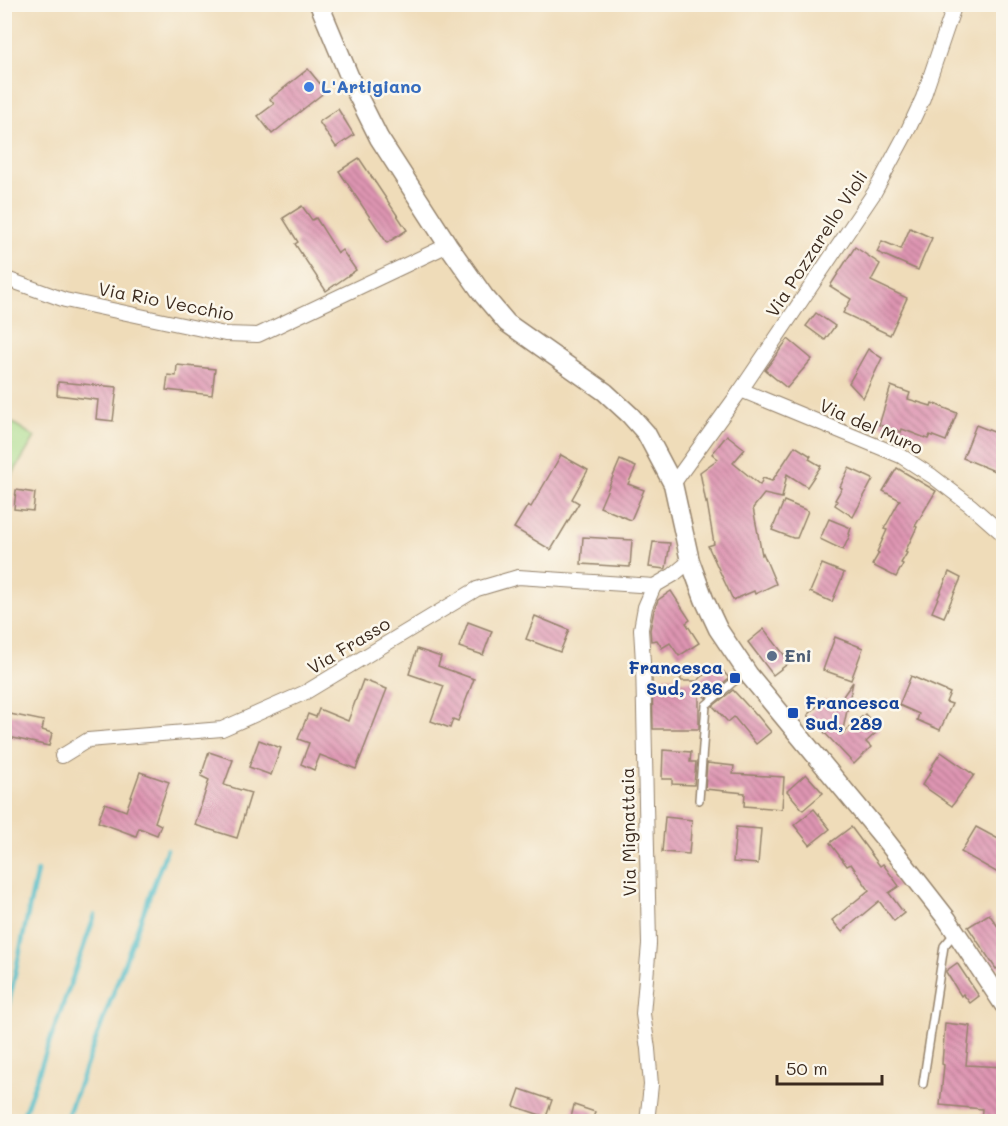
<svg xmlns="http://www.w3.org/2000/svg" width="1008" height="1126" font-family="Mali,sans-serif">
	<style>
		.grass { fill: #a9dc8b; stroke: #728354; stroke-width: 1.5 }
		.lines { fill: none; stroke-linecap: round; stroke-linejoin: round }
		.stream { stroke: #4fbcc7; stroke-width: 4.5 }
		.building { fill: url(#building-back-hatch) }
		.lane-casing { stroke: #95836c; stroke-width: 10 }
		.street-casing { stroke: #95836c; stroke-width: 16 }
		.secondary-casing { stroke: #95836c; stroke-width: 21 }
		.lane { stroke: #fff; stroke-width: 7 }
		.street { stroke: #fff; stroke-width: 14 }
		.secondary { stroke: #fff; stroke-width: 18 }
		.shop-dot { fill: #3f7fe0; stroke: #fbf7ec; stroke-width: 2 }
		.service-dot { fill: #5c6f8a; stroke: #fbf7ec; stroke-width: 2 }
		.transit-dot { fill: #1a4fb4; stroke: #fbf7ec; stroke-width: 2 }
		.labels { text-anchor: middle; stroke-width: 5; stroke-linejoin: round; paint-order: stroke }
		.shop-label { font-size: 18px; font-weight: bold; fill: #366cbe; stroke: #fbf7ec; text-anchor: start }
		.street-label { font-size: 18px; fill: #3b2a1e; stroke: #fbf7ec }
		.service-label { font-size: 18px; font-weight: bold; fill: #4e5e75; stroke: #fbf7ec; text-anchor: start }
		.transit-label { font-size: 18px; font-weight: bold; fill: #164399; stroke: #fbf7ec; text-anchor: end }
	</style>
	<defs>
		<pattern id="building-back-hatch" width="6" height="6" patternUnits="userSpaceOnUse" patternTransform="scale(1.5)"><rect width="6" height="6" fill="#de95b2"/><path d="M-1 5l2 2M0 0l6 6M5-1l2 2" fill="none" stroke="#b57a90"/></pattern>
	</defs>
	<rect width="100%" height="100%" fill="#fbf7ec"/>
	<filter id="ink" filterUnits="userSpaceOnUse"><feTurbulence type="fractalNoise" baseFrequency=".0167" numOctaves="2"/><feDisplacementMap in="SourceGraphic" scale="12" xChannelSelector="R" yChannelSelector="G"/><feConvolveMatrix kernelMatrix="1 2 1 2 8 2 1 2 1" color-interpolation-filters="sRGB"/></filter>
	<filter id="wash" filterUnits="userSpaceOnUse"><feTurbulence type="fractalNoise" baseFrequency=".008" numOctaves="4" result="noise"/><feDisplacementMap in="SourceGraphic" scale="24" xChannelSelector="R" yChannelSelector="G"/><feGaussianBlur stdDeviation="1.35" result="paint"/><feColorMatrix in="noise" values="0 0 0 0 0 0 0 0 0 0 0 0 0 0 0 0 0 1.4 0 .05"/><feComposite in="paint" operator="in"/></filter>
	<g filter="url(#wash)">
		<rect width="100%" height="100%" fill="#efdcb9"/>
		<polygon class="grass" points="5,418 35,437 5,487"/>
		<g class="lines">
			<g class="stream">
				<polyline points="4,1026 37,871"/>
				<polyline points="21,1122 95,915"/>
				<polyline points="65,1122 167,849"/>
			</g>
		</g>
		<g id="blocks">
			<g class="building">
				<polygon points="308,69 326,91 272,134 258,116 274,104 270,99"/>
				<polygon points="338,109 354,135 336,147 319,122"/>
				<polygon points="359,158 407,230 387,243 339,171"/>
				<polygon points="302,206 312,220 316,218 338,253 342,250 356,270 326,291 295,244 298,242 283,218"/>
				<polygon points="910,228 932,238 918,270 877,252 882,241 901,249"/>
				<polygon points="855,247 880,264 871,281 907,298 890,335 843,313 851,299 830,286"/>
				<polygon points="816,313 835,326 825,340 806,326"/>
				<polygon points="788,339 812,359 787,388 765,370"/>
				<polygon points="868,349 882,358 863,398 849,383"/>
				<polygon points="177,365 215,369 212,395 166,390 168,375 176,376"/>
				<polygon points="58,382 117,387 113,421 96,419 98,400 57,395"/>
				<polygon points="891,386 910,393 908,399 931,406 932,403 957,413 946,441 930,435 928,439 902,429 901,432 879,425"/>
				<polygon points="976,425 1004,436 1004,475 963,458"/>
				<polygon points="727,435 745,449 733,463 760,485 763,478 772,481 795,446 811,456 809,459 821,466 807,487 787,474 782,498 764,494 753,508 762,555 763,553 776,584 755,594 754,591 733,600 708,546 714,544 707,502 706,503 700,472 718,459 712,454"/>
				<polygon points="561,455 588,470 572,499 579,503 551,550 514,528 528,505 531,507"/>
				<polygon points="620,460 636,467 628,484 644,490 631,520 600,507"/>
				<polygon points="849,468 873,479 853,517 835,505 837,501 835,500 842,488 840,487"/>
				<polygon points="897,468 936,491 915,526 917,527 905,552 907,553 901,563 903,564 896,577 872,565 879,553 877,552 887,530 884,529 900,500 883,491"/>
				<polygon points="16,490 35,493 33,511 14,509"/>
				<polygon points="784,501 808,511 797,538 793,538 772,530"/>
				<polygon points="829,519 851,528 849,534 850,535 843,550 820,539"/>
				<polygon points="583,537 632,540 630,567 581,564"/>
				<polygon points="653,542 670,543 666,568 665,569 649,567"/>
				<polygon points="822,564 844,573 832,602 810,592"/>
				<polygon points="949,572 961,578 944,617 932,612"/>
				<polygon points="671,591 690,620 686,623 699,643 679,656 670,643 662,648 657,640 651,641 650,630 654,610 658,600"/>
				<polygon points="535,616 569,630 560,652 526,639"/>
				<polygon points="468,622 492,631 483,655 459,647"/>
				<polygon points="764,629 790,662 773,675 748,642"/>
				<polygon points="835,637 863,648 851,680 823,670"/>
				<polygon points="417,649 441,657 438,666 474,679 458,721 453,719 450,728 431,721 444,686 409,674"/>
				<polygon points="717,664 729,678 706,698 699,691 699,729 653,729 652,677 681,677 681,681 697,681"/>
				<polygon points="911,676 950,693 946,702 952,704 940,730 917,720 919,714 899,705"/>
				<polygon points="363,680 387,689 356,769 320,755 314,770 301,764 309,743 298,739 308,714 316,717 319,709 348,721"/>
				<polygon points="853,682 842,734 865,714 879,730 866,742 871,747 854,764 808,715 825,699 834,709"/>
				<polygon points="733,690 756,715 757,715 771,732 756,744 734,717 728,722 713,706"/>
				<polygon points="10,714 44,721 42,730 52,733 49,746 4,736 4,722 8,722"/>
				<polygon points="259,740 281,748 271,775 249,767"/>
				<polygon points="663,750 691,752 690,762 696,762 694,785 672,784 672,779 662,779"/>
				<polygon points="209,752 233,760 224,785 251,793 237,838 195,825 209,780 201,776"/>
				<polygon points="941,752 974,775 952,806 922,785 932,770 930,769"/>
				<polygon points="707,763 734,766 733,774 784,777 782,809 744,806 745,793 705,789"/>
				<polygon points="140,772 169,782 155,822 161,825 157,835 139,828 136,836 98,822 105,803 126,811"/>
				<polygon points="806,774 823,793 803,810 787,791"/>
				<polygon points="814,809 830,829 810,845 794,825"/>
				<polygon points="665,817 692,820 689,854 662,852"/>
				<polygon points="736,827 761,829 758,864 733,862"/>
				<polygon points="851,827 880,866 883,864 899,886 889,893 904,913 894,921 879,901 842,932 832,920 869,890 851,864 847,866 830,843"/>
				<polygon points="976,827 1004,842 1004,863 998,873 961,852"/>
				<polygon points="989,914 1004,935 1004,965 996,969 968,927"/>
				<polygon points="957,963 979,996 970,1003 963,994 961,996 946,972 946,971"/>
				<polygon points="945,1023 970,1026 966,1065 1004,1067 1004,1122 981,1122 982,1109 940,1105 944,1065 942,1064"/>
				<polygon points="520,1089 552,1100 546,1117 514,1106"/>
				<polygon points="574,1105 595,1112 592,1122 570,1122"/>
			</g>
		</g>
	</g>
	<g filter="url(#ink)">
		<use href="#blocks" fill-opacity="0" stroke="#95836c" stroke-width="1.5"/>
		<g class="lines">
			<defs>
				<g id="lane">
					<polyline points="699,800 706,705 746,671"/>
					<polyline points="923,1084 944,946 954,934"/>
				</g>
				<g id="street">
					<polyline points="4,278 65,300 225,334 258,335 448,245"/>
					<polyline points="741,390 901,456 932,476 970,505 1004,535"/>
					<polyline points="673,484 741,390 874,193 909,128 923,98 955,4"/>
					<polyline points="62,756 88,740 222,729 306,692 477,589 518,577 654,586"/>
					<polyline points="647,1122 651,1085 648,1049 643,1014 649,944 643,662 641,629 645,607 654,586 673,575 690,561"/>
				</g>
				<polyline id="secondary" points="319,4 355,90 379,138 448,245 484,296 507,323 605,392 630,415 646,433 673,484 690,561 704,599 718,629 749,675 883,837 947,919 1004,1005"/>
			</defs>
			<use href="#lane" class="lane-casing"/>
			<use href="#street" class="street-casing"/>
			<use href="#secondary" class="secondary-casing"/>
			<use href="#lane" class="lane"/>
			<use href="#street" class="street"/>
			<use href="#secondary" class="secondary"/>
		</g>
	</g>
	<circle class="shop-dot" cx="309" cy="87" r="6"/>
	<circle class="service-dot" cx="772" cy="656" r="6"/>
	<g class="transit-dot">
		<rect x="729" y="672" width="12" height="12" rx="3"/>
		<rect x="787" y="707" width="12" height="12" rx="3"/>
	</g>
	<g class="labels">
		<g class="shop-label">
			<text x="321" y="93">L'Artigiano</text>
		</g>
		<g class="street-label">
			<text transform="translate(817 244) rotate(-57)" y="6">Via Pozzarello Violi</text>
			<text transform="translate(166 302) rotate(11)" y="6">Via Rio Vecchio</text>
			<text transform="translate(871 427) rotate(24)" y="6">Via del Muro</text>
			<text transform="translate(349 646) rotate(-31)" y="6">Via Frasso</text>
			<text transform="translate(629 832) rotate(-91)" y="6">Via Mignattaia</text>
		</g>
		<g class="service-label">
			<text x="784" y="662">Eni</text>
		</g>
		<g class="transit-label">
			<text x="723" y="674">Francesca<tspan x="723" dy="21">Sud, 286</tspan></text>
			<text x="805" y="709" text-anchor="start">Francesca<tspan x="805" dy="21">Sud, 289</tspan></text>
		</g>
	</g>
	<rect width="1008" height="1126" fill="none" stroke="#fbf7ec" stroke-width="24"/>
	<path d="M777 1075v9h105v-9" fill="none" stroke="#3b2a1e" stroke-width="3"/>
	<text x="786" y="1075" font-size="18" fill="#3b2a1e" stroke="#fbf7ec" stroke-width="4.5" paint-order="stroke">50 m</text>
</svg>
